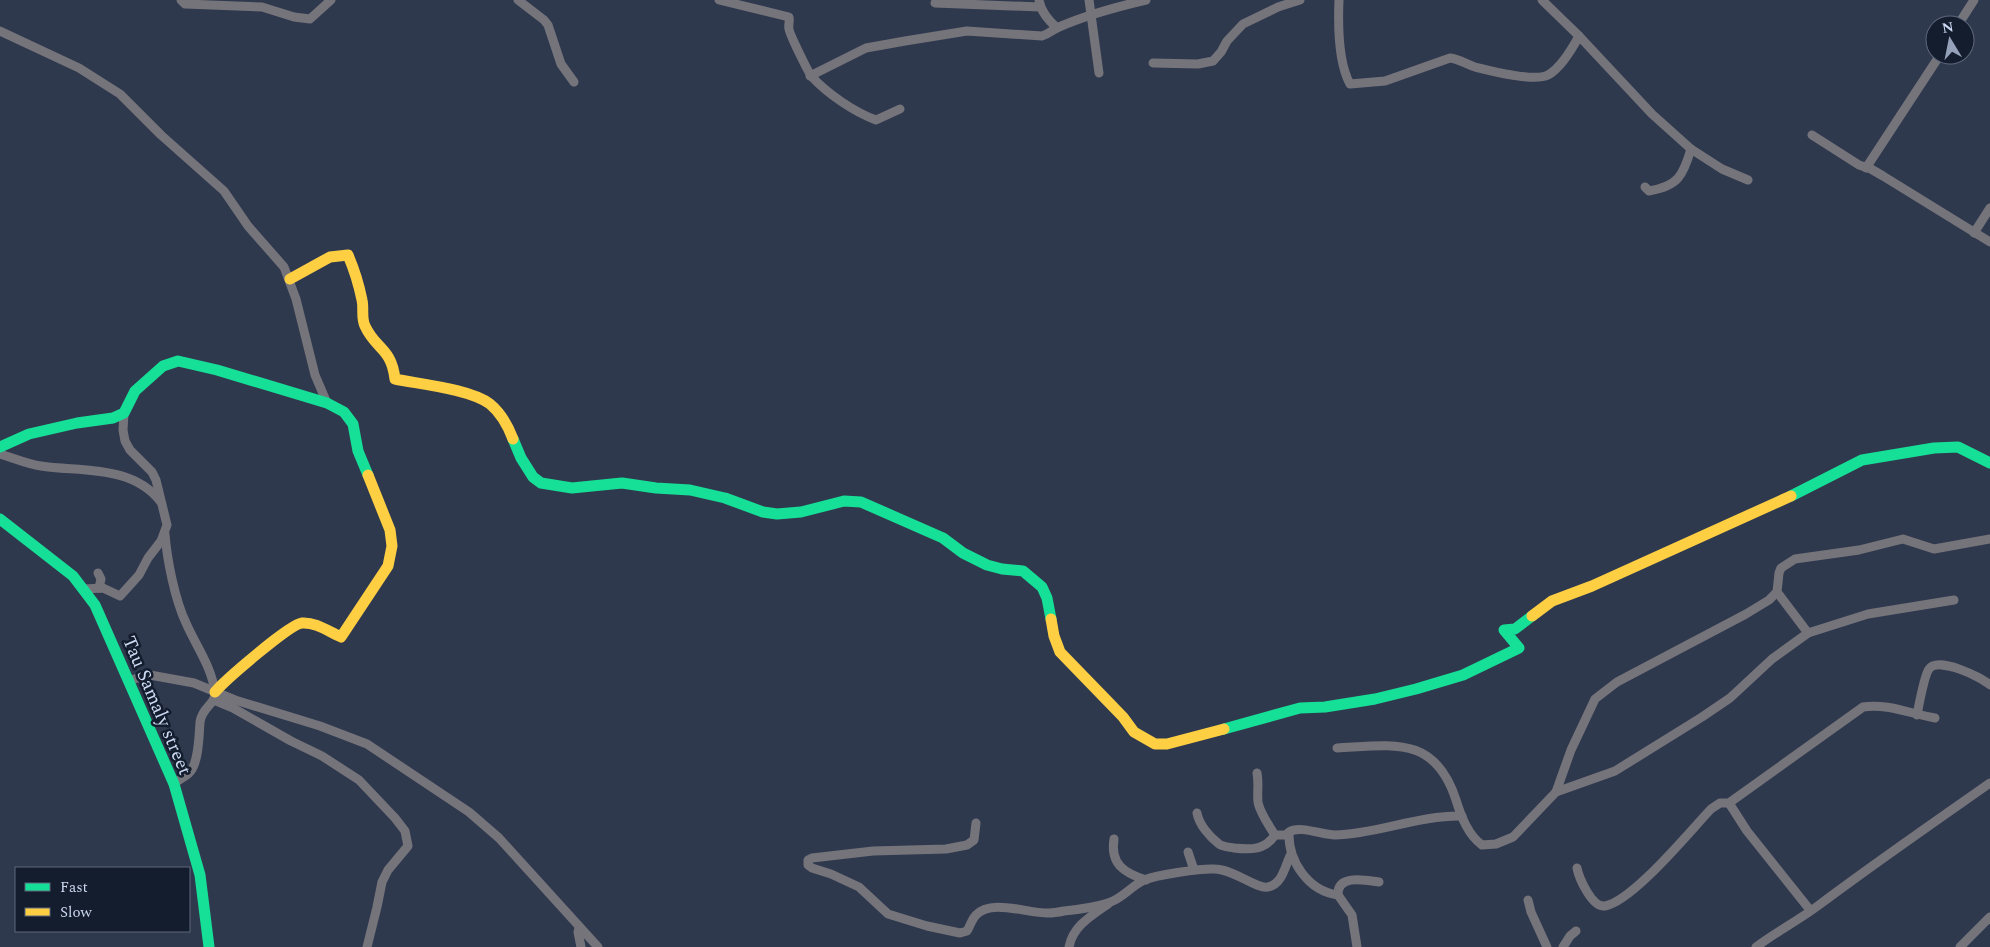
<svg xmlns="http://www.w3.org/2000/svg" width="1990" height="947" font-family="Spectral,serif">
	<style>
		.lines { fill: none; stroke-linecap: round; stroke-linejoin: round }
		.street { stroke: #76747b; stroke-width: 9 }
		.fast { stroke: #16e098; stroke-width: 11 }
		.slow { stroke: #ffcf43; stroke-width: 11 }
		.labels { text-anchor: middle; stroke-width: 5; stroke-linejoin: round; paint-order: stroke }
		.street-label { font-size: 19px; fill: #ccd9f2; stroke: #141d2e }
	</style>
	<rect width="100%" height="100%" fill="#2f394e"/>
	<g class="lines">
		<g class="street">
			<polyline points="181,0 185,4 262,7 294,17 310,19 331,0"/>
			<polyline points="518,0 544,20 548,25 561,64 574,82"/>
			<path d="M 719,0 L 789,17 C 790,21 788,25 789,29 C 789,33 809,74 812,77 C 828,94 854,112 876,120 L 900,109"/>
			<path d="M 1039,0 C 1041,12 1048,20 1057,28"/>
			<polyline points="1089,0 1099,73"/>
			<path d="M 1339,0 C 1338,24 1338,62 1350,84 L 1385,81 L 1450,58 C 1459,59 1466,64 1475,67 C 1491,71 1534,82 1548,75 C 1561,68 1572,49 1579,36"/>
			<polyline points="1542,0 1579,36 1652,114 1691,149 1722,169 1748,180"/>
			<polyline points="935,3 1040,7"/>
			<polyline points="1958,25 1974,0"/>
			<polyline points="0,31 79,68 120,94 161,135 224,191 248,226 284,267 296,299 315,375 327,403"/>
			<polyline points="1153,63 1198,64 1213,61 1221,52 1227,41 1243,24 1278,7 1300,0"/>
			<path d="M 810,76 L 866,48 L 905,41 L 967,31 L 1042,36 C 1049,34 1052,30 1059,27 C 1086,15 1116,7 1146,0"/>
			<polyline points="1812,135 1859,165 1871,169 1883,176 1990,242"/>
			<polyline points="1866,168 1940,55"/>
			<path d="M 1645,187 L 1649,191 C 1678,186 1683,176 1691,149"/>
			<polyline points="1974,233 1990,208"/>
			<path d="M 0,454 C 14,458 27,464 41,466 C 81,472 132,465 160,501"/>
			<path d="M 165,534 C 167,560 175,600 186,623 C 196,646 212,667 215,693 C 216,704 202,707 200,722 C 199,735 199,764 189,773 C 185,777 178,780 174,784"/>
			<polyline points="98,573 101,579 99,588"/>
			<polyline points="84,589 103,588 120,596 139,575 148,558 161,541 167,525 156,480 152,472 130,450 125,441 123,430 124,413"/>
			<polyline points="1808,633 1868,614 1954,600"/>
			<polyline points="130,680 150,675 194,683 235,700 320,726 367,744 469,812 499,838 598,947"/>
			<polyline points="214,700 233,708 291,741 322,756 359,780 395,818 405,831 408,846 388,870 382,882 377,907 367,947"/>
			<path d="M 1917,715 C 1919,705 1924,676 1929,669 C 1938,656 1981,677 1990,685"/>
			<path d="M 1337,748 C 1393,745 1435,735 1456,800 C 1461,816 1468,835 1482,845 L 1496,844 L 1513,837 L 1556,792 L 1571,750 L 1595,699 L 1617,682 L 1746,614 L 1769,600 L 1777,592"/>
			<path d="M 1257,773 C 1259,783 1257,792 1258,802 C 1259,810 1270,828 1275,835 L 1285,835 L 1290,832"/>
			<polyline points="1556,792 1615,771 1702,717 1730,698 1772,659 1808,633 1777,592 1779,573 1781,568 1795,559 1859,550 1903,539 1934,549 1990,539"/>
			<polyline points="1729,803 1747,831 1810,910"/>
			<path d="M 1197,813 C 1199,825 1210,837 1219,844 C 1223,847 1229,847 1234,848 C 1251,850 1265,850 1275,835"/>
			<path d="M 976,823 L 974,840 L 967,845 L 946,849 L 873,851 L 812,858 L 808,860 L 808,865 L 812,868 L 831,874 L 859,887 L 888,914 L 927,926 L 960,933 L 967,931 C 970,926 972,919 976,915 C 991,898 1029,914 1049,913 C 1054,913 1059,912 1064,911 C 1076,910 1103,906 1113,901 C 1124,896 1132,886 1144,880 C 1157,875 1201,868 1215,869 C 1233,869 1258,890 1268,887 C 1283,884 1285,865 1291,854"/>
			<path d="M 1114,839 C 1110,864 1124,873 1146,880"/>
			<polyline points="1188,852 1194,870"/>
			<path d="M 1577,868 C 1579,878 1592,908 1605,906 C 1633,901 1690,831 1711,809 L 1720,803 L 1729,803 L 1863,707 C 1887,703 1911,714 1935,718"/>
			<path d="M 1338,895 C 1337,874 1365,880 1379,882"/>
			<polyline points="1528,900 1531,912 1547,947"/>
			<polyline points="579,928 578,932 581,947"/>
			<path d="M 1069,947 C 1073,926 1091,916 1108,904"/>
			<path d="M 1357,947 L 1352,915 L 1338,895 C 1308,891 1288,861 1289,832 C 1300,825 1322,835 1335,835 C 1377,834 1419,815 1462,816"/>
			<polyline points="1563,947 1570,936 1576,931"/>
			<path d="M 1756,947 C 1776,932 1799,920 1819,905 C 1875,863 1933,823 1990,783"/>
			<polyline points="1960,947 1990,917"/>
		</g>
		<g class="fast">
			<polyline points="513,439 521,458 533,477 541,483 572,488 622,483 656,488 690,490 725,498 763,512 777,514 801,512 844,501 861,502 943,538 963,553 987,565 1002,569 1023,571 1042,587 1047,598 1051,619"/>
			<polyline points="0,447 29,434 77,423 113,418 124,413 135,391 163,366 178,361 217,370 327,403 344,412 353,424 358,451 368,475"/>
			<polyline points="1791,496 1862,460 1934,448 1958,447 1990,463"/>
			<polyline points="0,519 73,576 95,605 174,784 200,875 209,947"/>
			<polyline points="1224,729 1300,708 1325,707 1375,699 1416,689 1463,675 1519,648 1504,630 1515,629 1532,616"/>
		</g>
		<g class="slow">
			<path d="M 290,279 L 330,257 L 348,255 C 354,269 359,285 362,300 C 364,308 361,318 365,326 C 376,350 391,347 395,379 C 419,384 471,389 490,404 C 501,413 508,426 513,439"/>
			<polyline points="1532,616 1552,601 1592,586 1791,496"/>
			<polyline points="1051,619 1054,636 1060,652 1123,717 1134,732 1155,744 1167,744 1224,729"/>
			<path d="M 215,692 C 225,680 290,624 302,623 C 316,622 329,632 341,637 L 388,566 L 392,546 L 390,530 L 368,475"/>
		</g>
	</g>
	<g class="labels">
		<g class="street-label">
			<text transform="translate(158 705) rotate(67)" y="7">Tau Samaly street</text>
		</g>
	</g>
	<rect x="15" y="867" width="175" height="65" fill="#141d2e" stroke="#5e687c"/>
	<rect x="25" y="883" width="25" height="8" fill="#16e098" stroke="#5e687c"/>
	<text x="60" y="892" font-size="15" fill="#ccd9f2">Fast</text>
	<rect x="25" y="908" width="25" height="8" fill="#ffcf43" stroke="#5e687c"/>
	<text x="60" y="917" font-size="15" fill="#ccd9f2">Slow</text>
	<g transform="translate(1950 40) rotate(350)"><circle r="24" fill="#141d2e" stroke="#5e687c"/>
	<path d="M0-4L9 19L0 12L-9 19Z" fill="#95a1b9"/>
	<text y="-8" font-size="14" font-weight="bold" text-anchor="middle" fill="#ccd9f2">N</text>
	</g>
</svg>
